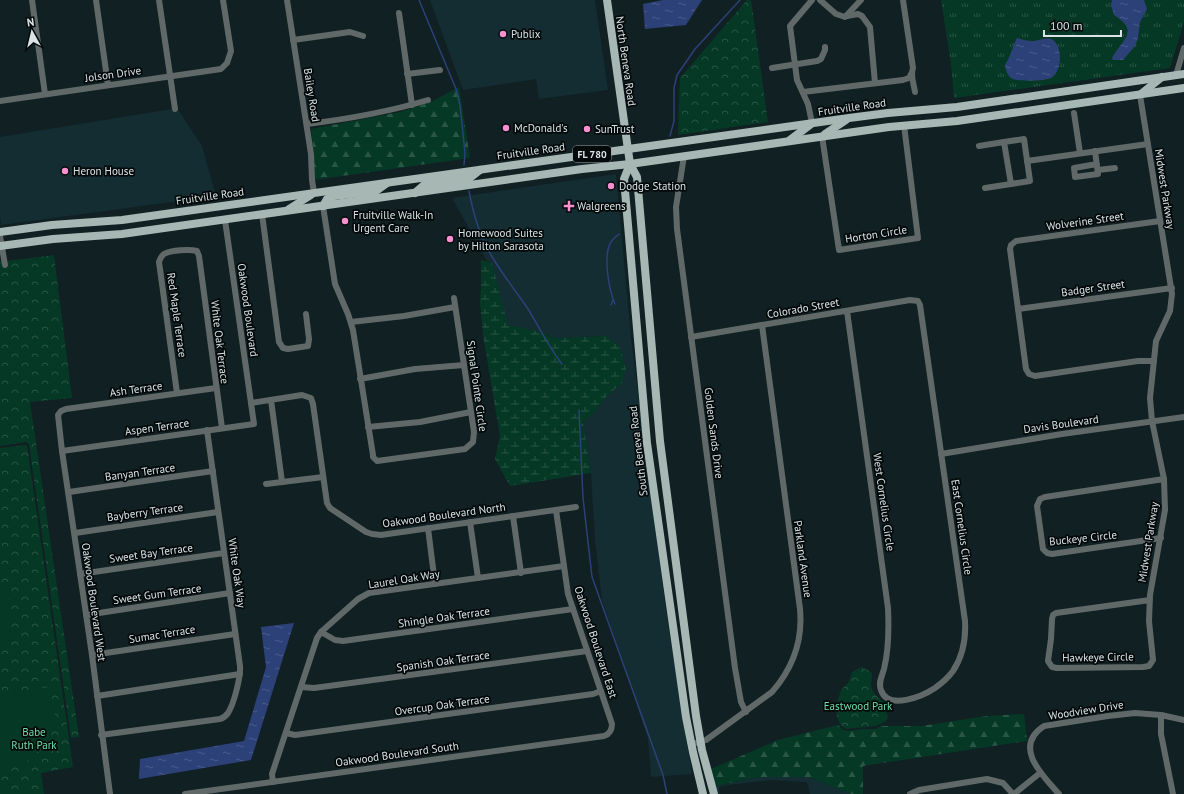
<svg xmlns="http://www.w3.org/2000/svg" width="1184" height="794" font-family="'PT Sans',sans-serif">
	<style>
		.built { fill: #142d32 }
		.grass { fill: url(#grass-tufts) }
		.forest { fill: url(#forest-firs) }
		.wetland { fill: url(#wetland-marsh) }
		.park { fill: url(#park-crowns) }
		.garden { fill: #063925 }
		.water { fill: url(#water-ripples) }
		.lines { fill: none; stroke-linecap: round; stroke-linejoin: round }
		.stream { stroke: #2b4178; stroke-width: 1.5 }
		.minor { stroke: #616968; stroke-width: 6 }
		.major { stroke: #a6b7b4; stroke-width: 8 }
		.poi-dot { fill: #f790ce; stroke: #04090a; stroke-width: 1.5 }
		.labels { text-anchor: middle; stroke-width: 3.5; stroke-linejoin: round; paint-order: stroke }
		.shield { fill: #04090a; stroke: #9aa2a5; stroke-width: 1 }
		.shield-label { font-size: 10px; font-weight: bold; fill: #dae4e7 }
		.poi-label { font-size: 11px; fill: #dae4e7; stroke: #04090a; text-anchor: start }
		.street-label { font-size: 11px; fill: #dae4e7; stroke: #04090a }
		.park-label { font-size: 11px; fill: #6fdda9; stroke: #04090a }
	</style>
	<defs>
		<pattern id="grass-tufts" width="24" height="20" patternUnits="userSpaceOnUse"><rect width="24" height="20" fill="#063925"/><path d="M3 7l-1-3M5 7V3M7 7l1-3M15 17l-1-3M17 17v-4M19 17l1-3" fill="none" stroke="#2a5645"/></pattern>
		<pattern id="forest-firs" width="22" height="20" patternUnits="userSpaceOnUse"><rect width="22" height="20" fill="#063925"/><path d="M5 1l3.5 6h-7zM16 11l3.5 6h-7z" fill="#2a5645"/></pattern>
		<pattern id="wetland-marsh" width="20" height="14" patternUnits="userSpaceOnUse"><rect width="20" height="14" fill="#063925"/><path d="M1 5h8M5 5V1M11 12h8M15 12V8" fill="none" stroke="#2a5645"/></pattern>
		<pattern id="park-crowns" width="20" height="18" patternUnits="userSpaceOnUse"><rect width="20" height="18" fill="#063925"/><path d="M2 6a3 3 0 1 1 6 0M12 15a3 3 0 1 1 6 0" fill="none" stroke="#2a5645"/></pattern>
		<pattern id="water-ripples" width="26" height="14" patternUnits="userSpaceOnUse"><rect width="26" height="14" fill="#2b4178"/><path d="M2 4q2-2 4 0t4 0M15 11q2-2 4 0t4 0" fill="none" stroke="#495c8b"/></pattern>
	</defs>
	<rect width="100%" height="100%" fill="#102023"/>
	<g class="built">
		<polygon points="430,0 595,0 608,90 539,99 536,79 463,90"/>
		<polygon points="177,108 202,146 216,196 1,225 0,216 0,137 172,109 173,112 177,111"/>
		<polygon points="616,174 631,338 666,610 692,774 651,777 648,739 602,600 595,540 591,473 583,422 593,414 607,396 622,382 606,336 554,338 537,331 507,325 492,263 487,261 452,198"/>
		<polygon points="759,777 809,777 850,794 810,794 808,785 806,782 770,780 721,786 719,788 720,794 718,794 715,789 715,786"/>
	</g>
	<polygon class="grass" points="941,0 1184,0 1184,22 1170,68 954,98 951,64"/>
	<g class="forest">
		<polygon points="459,87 470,158 314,180 314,154 311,129 400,112 431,102"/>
		<polygon points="1024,714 1027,741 863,766 863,794 850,794 809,777 759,777 715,786 711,769 778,740 838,725 843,730 849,731 862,729 876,729 881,726 921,726 987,716"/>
	</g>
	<polygon class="wetland" points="481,260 492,263 508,325 537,331 554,338 606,336 620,347 626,370 622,383 607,396 593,414 583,422 591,473 510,486 495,459 500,436 483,335 480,302 481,288"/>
	<g class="park">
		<polygon points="747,0 751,0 768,122 678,135 680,78"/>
		<polygon points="54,255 72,398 30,402 79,737 71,738 29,444 26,442 0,446 0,261 2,261 3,268 8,267 7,261"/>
		<polygon points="27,445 73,767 41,773 44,794 0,794 0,448"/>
		<path d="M 862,667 L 871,672 C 873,677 871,680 871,685 C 872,693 879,699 885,703 L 885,709 L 888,717 L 886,721 L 876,726 L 846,729 C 833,722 836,702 841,691 C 843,687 847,685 849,681 C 850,678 851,675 852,672 Z"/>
	</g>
	<g class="garden">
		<polygon points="6,584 11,624 9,636 0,651 0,585"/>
		<path d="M 50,687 C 51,697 55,708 55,718 C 54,733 36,759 21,764 C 15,766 7,766 0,767 L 0,694 Z"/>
	</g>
	<g class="water">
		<polygon points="663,0 702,0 686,25 645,29 643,4"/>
		<path d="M 1112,0 L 1144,0 L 1147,9 L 1140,22 L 1138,38 L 1135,46 L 1123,60 L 1113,60 L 1112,58 C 1123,39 1140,31 1114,15 L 1111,5 Z"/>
		<path d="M 1017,38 C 1021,39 1027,41 1032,41 C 1038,41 1048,36 1053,40 C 1063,47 1062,72 1051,78 C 1046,81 1016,82 1011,78 C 1008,76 1005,69 1005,65 C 1011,56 1012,47 1017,38 Z"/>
		<polygon points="294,623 251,760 139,779 140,759 244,741 266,667 261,627"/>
	</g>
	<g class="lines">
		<g class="stream">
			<polyline points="419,0 456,89 460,105 465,153 464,165"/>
			<polyline points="670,136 674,121 674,88 677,75 695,49 740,0"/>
			<path d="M 469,191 C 473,213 480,236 491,255 C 502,274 516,291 528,309 C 539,327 549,347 562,364"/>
			<path d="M 615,304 C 609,290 604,261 609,246 C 611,240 615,237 619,234"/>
			<polyline points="611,305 613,300"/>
			<polyline points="579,410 583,498 592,577 663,775 667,794"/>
		</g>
		<g class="minor">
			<polyline points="32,0 45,94"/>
			<polyline points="96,0 108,85"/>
			<polyline points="159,0 175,109"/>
			<polyline points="287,0 311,154 312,180 314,193"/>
			<polyline points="820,0 836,14 845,17 861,0"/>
			<path d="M 903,0 L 913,68 C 910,76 914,84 915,92"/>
			<polyline points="399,13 412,105"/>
			<polyline points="847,16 858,14 862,16 870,27 875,83"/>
			<polyline points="293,40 350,32 363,36"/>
			<polyline points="772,68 817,61 821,59 825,50 825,47"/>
			<polyline points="407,74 440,70"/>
			<polyline points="1176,75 1184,48"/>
			<polyline points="803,92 903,80 909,78 911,74"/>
			<polyline points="1140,95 1172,294 1170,311 1156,341 1150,398 1152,421 1164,479 1165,510 1150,595 1149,621 1153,660 1149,666 1143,667 1057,668 1052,667 1048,661 1051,639 1052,619 1053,615 1056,613 1150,600"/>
			<polyline points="0,101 221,69 227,63 231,51 223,0"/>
			<polyline points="1074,113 1080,153"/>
			<polyline points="812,123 808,104 797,80 790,26 812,0"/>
			<path d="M 307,124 C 348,119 388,112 428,100"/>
			<polyline points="822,136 839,250 918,238 904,125"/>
			<polygon points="1024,139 1030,181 1011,184 1004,142"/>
			<polyline points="979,146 1004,142"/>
			<polyline points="1095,151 1098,174 1075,177 1074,168 1097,164"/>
			<polyline points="684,156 676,207 677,229 735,668 741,702 746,712"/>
			<polyline points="1027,161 1148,144"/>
			<polyline points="1098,170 1115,168"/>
			<polyline points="985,188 1011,184"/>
			<polyline points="323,206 335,284 348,314 353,330 373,455 373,457 377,461 465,449 473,442 474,432 454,298"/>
			<polyline points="262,214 279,342 283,348 288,349 308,346 309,339 306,314"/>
			<polyline points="0,236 5,265"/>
			<polyline points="1018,309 1172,288"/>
			<polyline points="351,322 404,316 455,307"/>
			<path d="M 691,337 L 910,300 L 918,301 L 920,305 L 965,621 C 966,639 963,656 953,671 C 948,678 942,683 935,688 C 923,696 888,711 881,690 C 878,683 882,676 884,669 C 889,649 889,629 888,608 L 847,311"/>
			<polyline points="1154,361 1138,361 1035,376 1029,374 1026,369 1010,249 1011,245 1016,241 1160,221"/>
			<polyline points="360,379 415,369 464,365"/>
			<path d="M 177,393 L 159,262 C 160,259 161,256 164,254 C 171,250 190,249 197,251 L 199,256 L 222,428"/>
			<polyline points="271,400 282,482"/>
			<polyline points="251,403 302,395 311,398 313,404 327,503 330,508 366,532 372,534 381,535 576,507"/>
			<polyline points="368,427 420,422 471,412"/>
			<polyline points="62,451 254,424 225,220"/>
			<polyline points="941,454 1062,434 1184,417"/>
			<polyline points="266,484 323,477"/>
			<polyline points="69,492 213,471"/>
			<polyline points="513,516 521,573"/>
			<polyline points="470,522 478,578"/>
			<polyline points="428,528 435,584"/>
			<polyline points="75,533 218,512"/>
			<polyline points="1161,538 1052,554 1047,553 1043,549 1037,506 1040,499 1045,497 1164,479"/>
			<polyline points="80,574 224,553"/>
			<polyline points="86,615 230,593"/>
			<polyline points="321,632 335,640 343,641 573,609"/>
			<polyline points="92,655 235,634"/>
			<polyline points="301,687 314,688 587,651"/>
			<polyline points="97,696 240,674"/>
			<polyline points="1161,715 1161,734 1173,794"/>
			<polyline points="286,733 295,735 593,694 601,691"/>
			<path d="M 101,735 L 220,719 C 224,718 226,716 228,713 C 234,704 241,676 240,666 L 207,430"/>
			<path d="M 696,743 L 706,740 L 772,692 C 793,668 803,641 800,609 L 762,325"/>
			<polyline points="273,782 272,774 317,638 321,632 358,599 369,593 564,566"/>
			<polyline points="110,794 92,655 62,451 58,415 61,411 66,409 216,388"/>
			<path d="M 185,794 L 604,736 C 610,734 612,730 612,724 L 568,594 L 556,510"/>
			<polyline points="910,794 919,790 987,779 1003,783 1013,794"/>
			<polyline points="1014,794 1040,773"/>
			<path d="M 1059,794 C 1043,776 1012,747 1044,726 L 1108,716 L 1135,713 L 1161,715 L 1184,720"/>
		</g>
		<g class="major">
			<polyline points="607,0 630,164 637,177 660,441 696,716 702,750 714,794"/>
			<polyline points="1141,94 1162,77"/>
			<polyline points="825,134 846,120"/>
			<polyline points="790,140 811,124"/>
			<polyline points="630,164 624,179 647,443 686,717 693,752 703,794"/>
			<polyline points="415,193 424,185 470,178 480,170"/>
			<polyline points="323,206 327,199 334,196 376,191 387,183"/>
			<polyline points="289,209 311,195"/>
			<polyline points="0,232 52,225 122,220 849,118 888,113 957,107 1184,74"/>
			<polyline points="0,246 53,239 122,234 582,169 630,164 889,127 957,121 1184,88"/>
		</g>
	</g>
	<g class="poi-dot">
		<circle cx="503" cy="34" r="4"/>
		<circle cx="506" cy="128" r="4"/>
		<circle cx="587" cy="129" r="4"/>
		<circle cx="65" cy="171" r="4"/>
		<circle cx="611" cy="186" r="4"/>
		<path d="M567 200h4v4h4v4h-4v4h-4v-4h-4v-4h4z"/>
		<circle cx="345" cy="221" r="4"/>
		<circle cx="450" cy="239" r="4"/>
	</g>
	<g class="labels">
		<rect class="shield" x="573" y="146" width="38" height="16" rx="3"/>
		<g class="shield-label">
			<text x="592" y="158">FL 780</text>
		</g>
		<g class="poi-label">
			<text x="511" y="38">Publix</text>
			<text x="514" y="132">McDonald's</text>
			<text x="595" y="133">SunTrust</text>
			<text x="73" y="175">Heron House</text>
			<text x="619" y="190">Dodge Station</text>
			<text x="577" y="210">Walgreens</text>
			<text x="353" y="219">Fruitville Walk-In<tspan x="353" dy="13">Urgent Care</tspan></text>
			<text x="458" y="237">Homewood Suites<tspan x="458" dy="13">by Hilton Sarasota</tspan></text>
		</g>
		<g class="street-label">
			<text transform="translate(626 61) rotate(82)" y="4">North Beneva Road</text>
			<text transform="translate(113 74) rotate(-8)" y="4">Jolson Drive</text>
			<text transform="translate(312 95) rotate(81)" y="4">Bailey Road</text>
			<text transform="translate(852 107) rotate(-8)" y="4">Fruitville Road</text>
			<text transform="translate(531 151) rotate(-8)" y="4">Fruitville Road</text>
			<text transform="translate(1165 189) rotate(81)" y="4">Midwest Parkway</text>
			<text transform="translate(210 196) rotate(-8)" y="4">Fruitville Road</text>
			<text transform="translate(1085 221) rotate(-8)" y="4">Wolverine Street</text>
			<text transform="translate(876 234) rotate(-9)" y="4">Horton Circle</text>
			<text transform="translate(1093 288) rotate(-8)" y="4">Badger Street</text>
			<text transform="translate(803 308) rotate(-10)" y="4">Colorado Street</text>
			<text transform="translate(248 310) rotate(82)" y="4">Oakwood Boulevard</text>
			<text transform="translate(177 315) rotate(82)" y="4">Red Maple Terrace</text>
			<text transform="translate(220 342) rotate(83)" y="4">White Oak Terrace</text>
			<text transform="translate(477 386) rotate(82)" y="4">Signal Pointe Circle</text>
			<text transform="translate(136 389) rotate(-8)" y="4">Ash Terrace</text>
			<text transform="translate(1061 424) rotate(-8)" y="4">Davis Boulevard</text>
			<text transform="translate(157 427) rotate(-8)" y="4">Aspen Terrace</text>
			<text transform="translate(714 433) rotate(83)" y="4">Golden Sands Drive</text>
			<text transform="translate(638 451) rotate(-97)" y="4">South Beneva Road</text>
			<text transform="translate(140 472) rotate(-8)" y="4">Banyan Terrace</text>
			<text transform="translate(884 502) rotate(82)" y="4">West Cornelius Circle</text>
			<text transform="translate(145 512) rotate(-8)" y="4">Bayberry Terrace</text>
			<text transform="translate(444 515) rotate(-8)" y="4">Oakwood Boulevard North</text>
			<text transform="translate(962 527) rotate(82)" y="4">East Cornelius Circle</text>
			<text transform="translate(1083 538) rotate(-6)" y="4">Buckeye Circle</text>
			<text transform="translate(1148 542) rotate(-81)" y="4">Midwest Parkway</text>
			<text transform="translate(151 553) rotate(-8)" y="4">Sweet Bay Terrace</text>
			<text transform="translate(803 559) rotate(82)" y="4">Parkland Avenue</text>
			<text transform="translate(237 573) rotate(82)" y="4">White Oak Way</text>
			<text transform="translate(404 579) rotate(-9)" y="4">Laurel Oak Way</text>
			<text transform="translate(157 594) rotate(-8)" y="4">Sweet Gum Terrace</text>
			<text transform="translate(94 602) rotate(82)" y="4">Oakwood Boulevard West</text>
			<text transform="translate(444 617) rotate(-8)" y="4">Shingle Oak Terrace</text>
			<text transform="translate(162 634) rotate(-9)" y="4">Sumac Terrace</text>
			<text transform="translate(596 642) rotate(72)" y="4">Oakwood Boulevard East</text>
			<text transform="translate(1098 657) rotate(-1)" y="4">Hawkeye Circle</text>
			<text transform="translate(443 661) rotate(-8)" y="4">Spanish Oak Terrace</text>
			<text transform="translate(442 705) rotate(-8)" y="4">Overcup Oak Terrace</text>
			<text transform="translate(1086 710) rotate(-9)" y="4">Woodview Drive</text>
			<text transform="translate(397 754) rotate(-8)" y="4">Oakwood Boulevard South</text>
		</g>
		<g class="park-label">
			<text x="858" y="710">Eastwood Park</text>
			<text x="34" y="736">Babe<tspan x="34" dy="13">Ruth Park</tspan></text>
		</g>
	</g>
	<g transform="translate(32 32) rotate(352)" stroke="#04090a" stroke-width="3" paint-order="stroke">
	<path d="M0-3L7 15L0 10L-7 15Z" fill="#dae4e7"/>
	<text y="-6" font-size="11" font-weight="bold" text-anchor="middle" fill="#dae4e7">N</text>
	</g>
	<path d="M1044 30v6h77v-6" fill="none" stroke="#dae4e7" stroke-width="2"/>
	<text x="1050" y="30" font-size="12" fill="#dae4e7" stroke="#04090a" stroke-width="3" paint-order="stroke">100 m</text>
</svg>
